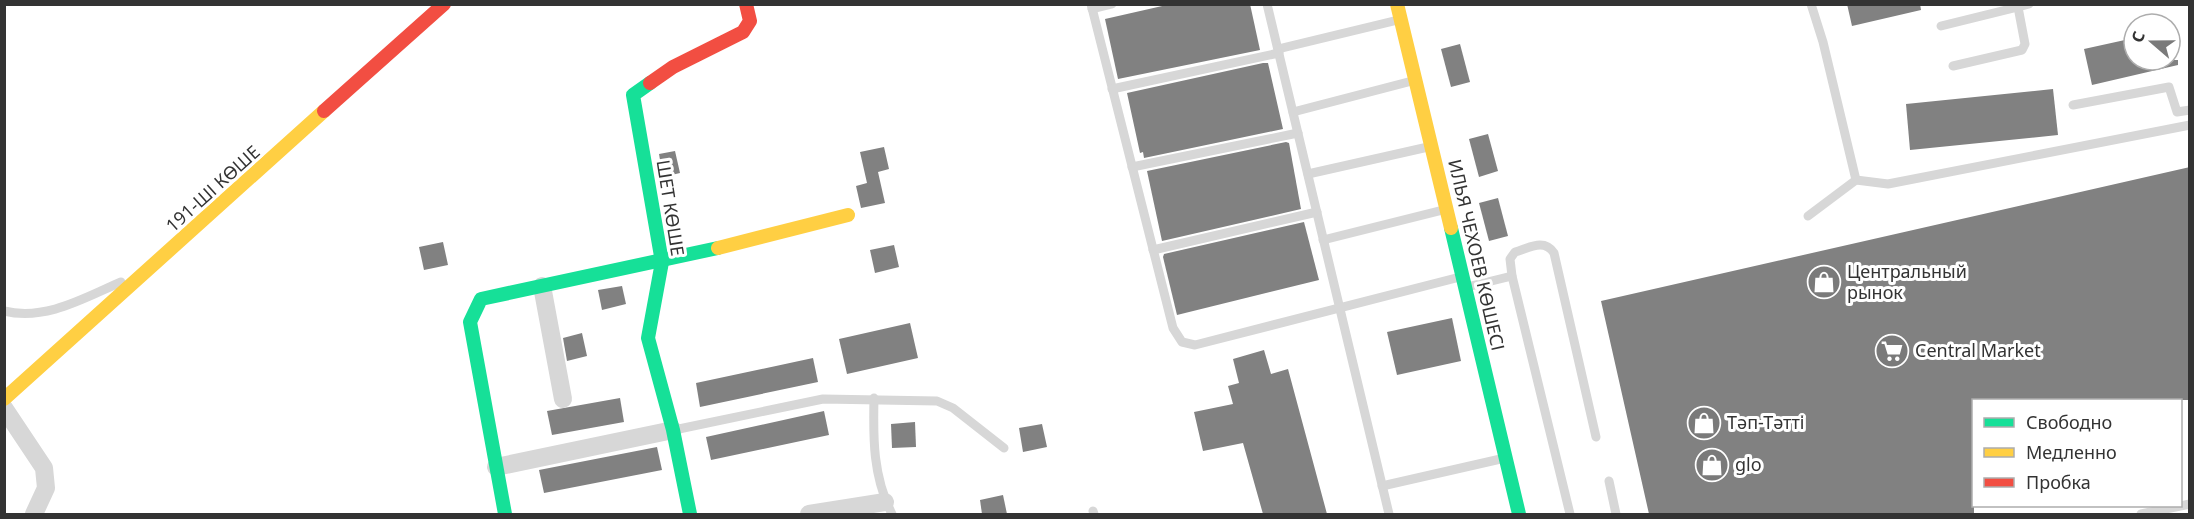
<svg xmlns="http://www.w3.org/2000/svg" width="2194" height="519" font-family="'Noto Sans',sans-serif">
	<style>
		.building { fill: #818181 }
		.lines { fill: none; stroke-linecap: round; stroke-linejoin: round }
		.lane { stroke: #d7d7d7; stroke-width: 9 }
		.street { stroke: #d7d7d7; stroke-width: 18 }
		.fast { stroke: #16e098; stroke-width: 14 }
		.slow { stroke: #ffcf43; stroke-width: 14 }
		.jam { stroke: #f24e42; stroke-width: 14 }
		.labels { text-anchor: middle; stroke-width: 6; stroke-linejoin: round; paint-order: stroke }
		.street-label { font-size: 18px; fill: #333; stroke: #fff }
		.poi-label { font-size: 18px; fill: #333; stroke: #fff; text-anchor: start }
	</style>
	<rect width="100%" height="100%" fill="#fff"/>
	<g class="building">
		<polygon points="1171,4 1250,4 1260,50 1118,79 1105,19"/>
		<polygon points="1847,4 1920,4 1921,10 1852,26"/>
		<polygon points="2134,38 2134,60 2178,60 2178,65 2092,85 2084,49"/>
		<polygon points="1460,44 1470,82 1451,87 1441,49"/>
		<polygon points="1263,63 1268,63 1283,129 1144,158 1143,152 1140,153 1127,93"/>
		<polygon points="2053,89 2058,135 1910,150 1906,104"/>
		<polygon points="1488,134 1498,171 1479,177 1469,139"/>
		<polygon points="1286,142 1289,143 1301,209 1162,241 1147,171"/>
		<polygon points="884,147 889,169 878,172 885,203 861,208 856,186 867,183 860,152"/>
		<polygon points="675,151 680,173 663,177 659,154"/>
		<polygon points="2190,167 2190,400 1974,400 1974,514 1649,514 1601,301"/>
		<polygon points="1498,198 1508,236 1489,241 1479,203"/>
		<polygon points="1304,222 1319,280 1177,315 1163,257 1164,254"/>
		<polygon points="443,242 448,265 424,270 419,247"/>
		<polygon points="894,245 899,267 875,273 870,250"/>
		<polygon points="622,286 626,304 602,310 598,290"/>
		<polygon points="1452,318 1461,361 1397,375 1387,332"/>
		<polygon points="910,323 918,358 847,374 839,339"/>
		<polygon points="582,333 587,356 567,361 563,338"/>
		<polygon points="1264,350 1271,374 1288,369 1327,514 1263,514 1243,443 1203,451 1194,412 1233,404 1228,386 1239,383 1233,359"/>
		<polygon points="813,358 818,382 700,407 696,383"/>
		<polygon points="620,398 624,422 552,435 547,411"/>
		<polygon points="824,411 829,435 711,460 706,437"/>
		<polygon points="915,422 916,447 892,448 891,424"/>
		<polygon points="1042,424 1047,447 1023,452 1019,428"/>
		<polygon points="657,447 662,470 544,493 539,470"/>
		<polygon points="1003,495 1007,514 982,514 980,500"/>
	</g>
	<g class="lines">
		<g class="lane">
			<polyline points="1091,4 1173,328 1182,342 1195,345 1460,277"/>
			<polyline points="1267,4 1389,514"/>
			<polyline points="1811,4 1823,42 1856,180 1888,184 2190,125"/>
			<polyline points="1092,9 1112,4"/>
			<polyline points="1941,26 2018,7"/>
			<polyline points="1278,49 1398,20"/>
			<polyline points="1953,66 2022,50 2025,44 2018,7 2029,4"/>
			<polyline points="1112,89 1279,53"/>
			<polyline points="2073,105 2169,87 2177,112 2190,110"/>
			<polyline points="1293,112 1412,81"/>
			<polyline points="1132,167 1298,133"/>
			<polyline points="1308,174 1428,147"/>
			<polyline points="1808,216 1856,180"/>
			<polyline points="1323,240 1443,210"/>
			<polyline points="1153,250 1317,212"/>
			<polyline points="1467,287 1512,276"/>
			<path d="M 4,311 C 46,321 84,298 121,282"/>
			<path d="M 874,398 C 873,439 873,477 892,514"/>
			<polyline points="674,430 823,399 937,401 953,408 1004,448"/>
			<polyline points="1609,481 1616,514"/>
			<polyline points="1382,486 1505,458"/>
			<polyline points="1093,511 1094,514"/>
			<path d="M 1570,514 L 1512,276 L 1510,259 L 1515,252 C 1529,248 1544,238 1554,253 L 1596,437"/>
			<polyline points="2141,514 2190,504"/>
		</g>
		<g class="street">
			<polyline points="542,286 563,399"/>
			<polyline points="4,408 44,468 46,488 34,514"/>
			<polyline points="496,467 673,430"/>
			<polyline points="809,514 885,502"/>
		</g>
		<g class="fast">
			<polyline points="650,83 633,95 662,262 648,338 673,430 690,514"/>
			<polyline points="1451,228 1519,514"/>
			<polyline points="505,514 470,322 481,299 718,248"/>
		</g>
		<g class="slow">
			<polyline points="1397,4 1451,228"/>
			<polyline points="718,248 848,215"/>
			<polyline points="4,399 324,111"/>
		</g>
		<g class="jam">
			<polyline points="650,83 673,67 743,32 750,21 746,4"/>
			<polyline points="324,111 444,4"/>
		</g>
	</g>
	<defs>
		<symbol id="shop-disc" viewBox="-11 -11 22 22"><circle r="9.5" fill="#7a7a7a" stroke="#fff"/><path d="M-5-2.5h2.3a2.7 3.5 0 0 1 5.4 0H5L5.5 6h-11ZM-1.5-2.5h3a1.5 2.3 0 0 0-3 0Z" fill="#fff"/></symbol>
		<symbol id="supermarket-disc" viewBox="-11 -11 22 22"><circle r="9.5" fill="#7a7a7a" stroke="#fff"/><path d="M-6-5.5h2.5l.6 2H6L4.5 2H-2.5L-4.4-4H-6ZM-1.5 3.2a1.3 1.3 0 1 0 .1 0ZM3 3.2a1.3 1.3 0 1 0 .1 0Z" fill="#fff"/></symbol>
	</defs>
	<g fill-rule="evenodd">
		<use href="#shop-disc" x="1805" y="263" width="38" height="38"/>
		<use href="#supermarket-disc" x="1873" y="332" width="38" height="38"/>
		<use href="#shop-disc" x="1685" y="404" width="38" height="38"/>
		<use href="#shop-disc" x="1693" y="446" width="38" height="38"/>
	</g>
	<g class="labels">
		<g class="street-label">
			<text transform="translate(213 189) rotate(-42)" y="6">191-ШІ КӨШЕ</text>
			<text transform="translate(670 208) rotate(81)" y="6">ШЕТ КӨШЕ</text>
			<text transform="translate(1476 255) rotate(77)" y="6">ИЛЬЯ ЧЕХОЕВ КӨШЕСІ</text>
		</g>
		<g class="poi-label">
			<text x="1847" y="278">Центральный<tspan x="1847" dy="21">рынок</tspan></text>
			<text x="1915" y="357">Central Market</text>
			<text x="1727" y="429">Тәп-Тәтті</text>
			<text x="1735" y="471">glo</text>
		</g>
	</g>
	<rect width="2194" height="519" fill="none" stroke="#333333" stroke-width="12"/>
	<rect x="1972" y="399" width="210" height="108" fill="#ffffff" stroke="#adadad" stroke-width="1.5"/>
	<rect x="1984" y="418" width="30" height="9" fill="#16e098" stroke="#adadad" stroke-width="1.5"/>
	<text x="2026" y="429" font-size="18" fill="#333333">Свободно</text>
	<rect x="1984" y="448" width="30" height="9" fill="#ffcf43" stroke="#adadad" stroke-width="1.5"/>
	<text x="2026" y="459" font-size="18" fill="#333333">Медленно</text>
	<rect x="1984" y="478" width="30" height="9" fill="#f24e42" stroke="#adadad" stroke-width="1.5"/>
	<text x="2026" y="489" font-size="18" fill="#333333">Пробка</text>
	<g transform="translate(2152 42) rotate(290)"><circle r="28" fill="#ffffff" stroke="#adadad" stroke-width="1.5"/>
	<path d="M0-4.5L10 22L0 15L-10 22Z" fill="#7a7a7a"/>
	<text y="-9" font-size="16" font-weight="bold" text-anchor="middle" fill="#333333">С</text>
	</g>
</svg>
